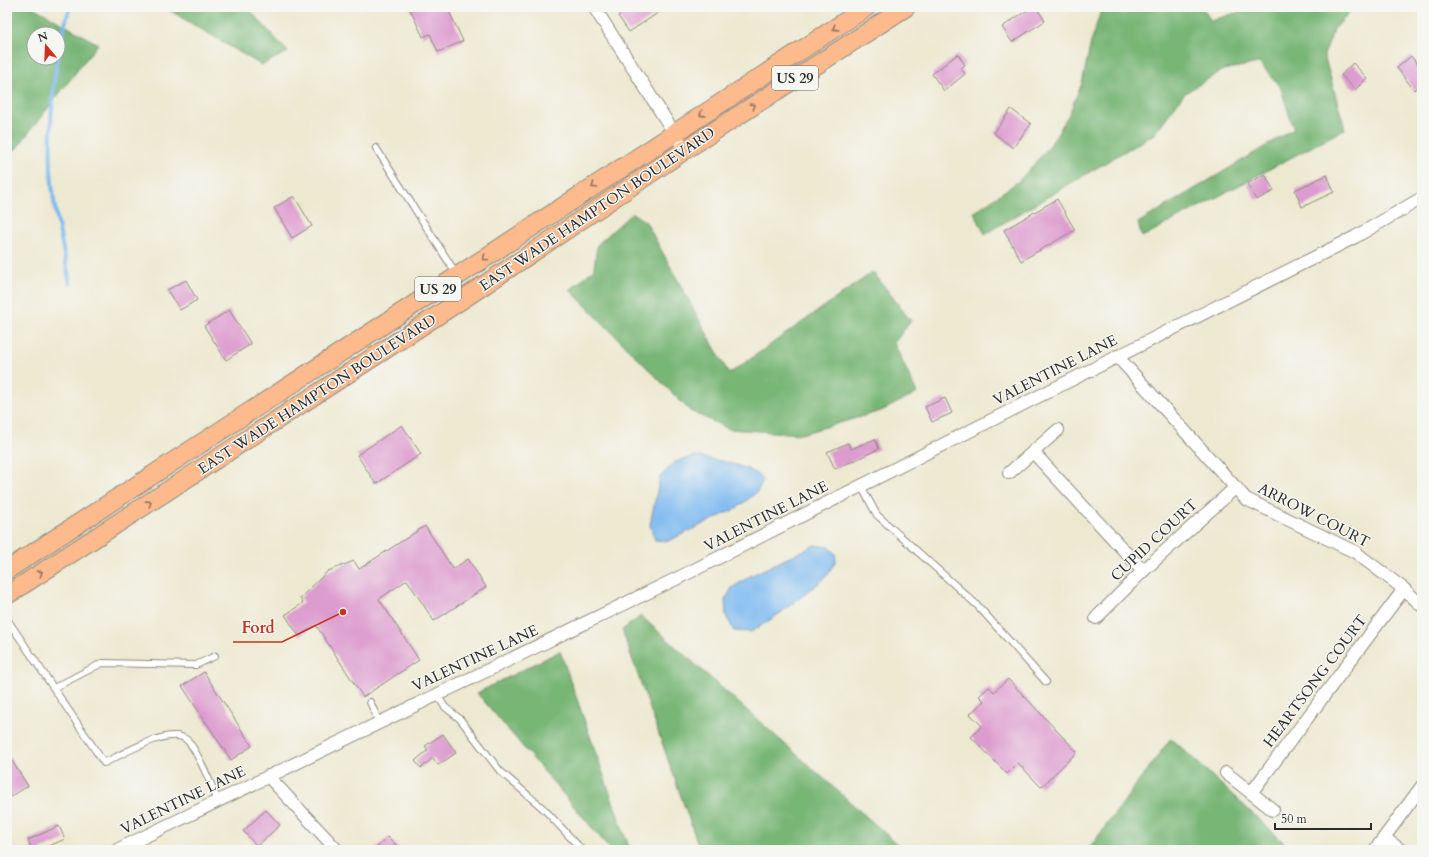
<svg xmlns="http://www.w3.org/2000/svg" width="1429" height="857" font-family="Cardo,serif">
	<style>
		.forest { fill: #78b676; stroke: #527050; fill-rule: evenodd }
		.water { fill: #7ebaf0; stroke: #54728e }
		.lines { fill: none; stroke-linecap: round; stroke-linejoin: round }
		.stream { stroke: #7ebaf0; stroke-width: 4 }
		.building { fill: #dd9ccf }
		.lane-casing { stroke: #8c8a7e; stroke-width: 8 }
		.street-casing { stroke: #8c8a7e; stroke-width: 14 }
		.primary-casing { stroke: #8c8a7e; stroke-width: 20 }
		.lane { stroke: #fff; stroke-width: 6 }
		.street { stroke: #fff; stroke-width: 12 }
		.primary { stroke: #fcba8d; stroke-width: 18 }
		.oneway { stroke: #94725c }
		.labels { text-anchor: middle; stroke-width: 3; stroke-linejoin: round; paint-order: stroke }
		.shield { fill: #f6f6f2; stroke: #686867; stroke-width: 1 }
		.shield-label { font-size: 14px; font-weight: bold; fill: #2b2b2b }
		.street-label { font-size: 15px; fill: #2b2b2b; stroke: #f6f6f2 }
		.leader { fill: none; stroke: #c8321e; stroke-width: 1.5 }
		.callout-dot { fill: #c8321e; stroke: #f6f6f2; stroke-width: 1.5 }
		.callout-label { font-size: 16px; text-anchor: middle; font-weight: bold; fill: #c8321e; stroke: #f6f6f2; stroke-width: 3; stroke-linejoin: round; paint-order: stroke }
	</style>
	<rect width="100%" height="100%" fill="#f6f6f2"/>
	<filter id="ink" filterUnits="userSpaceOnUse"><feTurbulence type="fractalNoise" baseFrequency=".025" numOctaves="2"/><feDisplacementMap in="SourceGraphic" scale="8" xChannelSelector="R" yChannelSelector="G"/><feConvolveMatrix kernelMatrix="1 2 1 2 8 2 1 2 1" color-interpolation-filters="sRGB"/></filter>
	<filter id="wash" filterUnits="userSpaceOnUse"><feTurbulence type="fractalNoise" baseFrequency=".012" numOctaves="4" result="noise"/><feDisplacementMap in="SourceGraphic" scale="16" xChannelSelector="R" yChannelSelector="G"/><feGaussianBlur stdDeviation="0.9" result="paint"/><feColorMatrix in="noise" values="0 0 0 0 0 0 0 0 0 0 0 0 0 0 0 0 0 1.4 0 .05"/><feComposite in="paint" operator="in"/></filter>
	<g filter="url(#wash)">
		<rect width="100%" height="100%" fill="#ede9d1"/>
		<g class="forest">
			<path d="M 7,7 L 33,7 L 98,44 L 16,149 L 7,153 ZM 34,34 L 58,34 L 58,58 L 34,58 Z"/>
			<polygon points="164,7 247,7 288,52 261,65"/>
			<polygon points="1102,7 1202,7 1211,21 1253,7 1356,7 1334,29 1324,55 1345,129 1142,237 1138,223 1294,129 1280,86 1259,63 1223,70 1185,93 1154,134 985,234 974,212 1019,181 1049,147 1068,116 1082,83 1091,42"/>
			<polygon points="632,213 646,222 729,374 873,272 911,321 894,343 917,393 881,411 801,434 729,429 690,411 570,290 594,269 597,245"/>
			<polygon points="641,616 904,850 700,850 622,630"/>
			<polygon points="560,651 630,850 611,850 477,693"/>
			<polygon points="1171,738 1292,850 1088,850"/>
		</g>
		<g class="water">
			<path d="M 695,456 C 714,460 750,464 763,480 L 757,492 L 737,508 L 668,541 L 655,540 L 650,525 L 660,477 L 675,462 Z"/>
			<polygon points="815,545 829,547 835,553 836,561 825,578 779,614 751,632 734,631 726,616 725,600 732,588 750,576"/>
		</g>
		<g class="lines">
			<path class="stream" d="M 70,7 C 54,56 49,115 51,167 C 52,206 63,245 70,284"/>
		</g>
		<g id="blocks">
			<g class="building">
				<polygon points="409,7 447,7 463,41 438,52 430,34 423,37"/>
				<polygon points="631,7 667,7 629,32 618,16"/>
				<polygon points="1032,7 1036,7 1045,21 1012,42 1002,27"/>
				<polygon points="958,54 965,65 961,68 965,74 944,91 932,74"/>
				<polygon points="1411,56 1422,70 1422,83 1414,90 1397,68"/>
				<polygon points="1353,63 1367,78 1355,90 1341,75"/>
				<polygon points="1011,109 1031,124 1013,148 994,133"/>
				<polygon points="1265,174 1274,191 1256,200 1247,184"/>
				<polygon points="1327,175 1334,192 1302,207 1295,190"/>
				<polygon points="294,196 312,226 292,238 274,208"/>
				<polygon points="1057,199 1075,230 1021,261 1004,230"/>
				<polygon points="186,280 197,300 180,310 167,290"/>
				<polygon points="229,310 251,344 226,360 204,326"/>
				<polygon points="945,398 952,413 932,422 925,407"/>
				<polygon points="402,425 421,454 376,484 357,455"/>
				<polygon points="875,439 879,449 835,469 827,452 848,443 851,449"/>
				<polygon points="425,526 453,569 468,559 486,587 434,621 407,580 379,599 419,660 363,697 316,625 299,636 285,615 303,603 300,598 328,571 354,561 359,569"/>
				<polygon points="204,672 252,746 231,760 182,686"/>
				<polygon points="1008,679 1077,752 1041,787 1018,763 1007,774 971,737 982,726 970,714 984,701 979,696 989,687 994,692"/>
				<polygon points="443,734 456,753 438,765 433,758 421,768 415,761 428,750 425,746"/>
				<polygon points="7,753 28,786 7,799"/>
				<polygon points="266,810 280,825 257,846 243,831"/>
				<polygon points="59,826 65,839 40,850 32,850 28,840"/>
				<polygon points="388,837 401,850 374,850"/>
			</g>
		</g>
	</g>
	<g filter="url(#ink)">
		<use href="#blocks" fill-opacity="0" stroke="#8c8a7e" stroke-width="1"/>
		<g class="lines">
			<defs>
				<g id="lane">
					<polyline points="376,148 457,275"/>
					<polyline points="861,486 877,515 978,606 1046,682"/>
					<path d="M 7,619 L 104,763 C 121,755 171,725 187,740 C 197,749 212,787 218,801"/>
					<polyline points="54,688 102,663 196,665 215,656"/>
					<polyline points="436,694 445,707 460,719 500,771 545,810 582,850"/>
					<polyline points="370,702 379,722"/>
				</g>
				<g id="street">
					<polyline points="594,7 685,150"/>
					<polyline points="1117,356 1246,499 1355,552 1404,589 1422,606"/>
					<polyline points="1033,452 1143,571"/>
					<polyline points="1009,473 1058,430"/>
					<polyline points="1096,618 1143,571 1236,487"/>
					<polyline points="1226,773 1273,810"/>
					<polyline points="268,776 337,850"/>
					<polyline points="1251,793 1404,589"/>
					<polyline points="1384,838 1401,850"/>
					<polyline points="117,850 682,576 1355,237 1422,198"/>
					<polyline points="1375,850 1422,786"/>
				</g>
				<g id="primary">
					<polyline points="7,570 398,315 867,7"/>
					<polyline points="7,595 469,295 685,150 906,7"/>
				</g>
			</defs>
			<use href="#lane" class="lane-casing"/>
			<use href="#street" class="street-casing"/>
			<use href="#primary" class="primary-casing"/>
			<use href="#lane" class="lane"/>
			<use href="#street" class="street"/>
			<use href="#primary" class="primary"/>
		</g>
		<defs><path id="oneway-chevron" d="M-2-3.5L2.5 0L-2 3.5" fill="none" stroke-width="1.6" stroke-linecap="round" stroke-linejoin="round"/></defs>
		<g class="oneway">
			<use href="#oneway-chevron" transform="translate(835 28) rotate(147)"/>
			<use href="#oneway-chevron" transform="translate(753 106) rotate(-33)"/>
			<use href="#oneway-chevron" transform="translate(702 114) rotate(147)"/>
			<use href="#oneway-chevron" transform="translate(594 186) rotate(146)"/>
			<use href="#oneway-chevron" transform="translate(485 258) rotate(146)"/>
			<use href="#oneway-chevron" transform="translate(149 503) rotate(-33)"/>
			<use href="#oneway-chevron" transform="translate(40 573) rotate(-33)"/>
		</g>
	</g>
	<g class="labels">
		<g class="shield">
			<rect x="772" y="66" width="46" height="24" rx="3"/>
			<rect x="415" y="277" width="46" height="24" rx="3"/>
		</g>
		<g class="shield-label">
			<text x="795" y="83">US 29</text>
			<text x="438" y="294">US 29</text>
		</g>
		<g class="street-label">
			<text transform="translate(597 209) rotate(-34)" y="5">EAST WADE HAMPTON BOULEVARD</text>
			<text transform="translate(1055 370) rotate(-27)" y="5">VALENTINE LANE</text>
			<text transform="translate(317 394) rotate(-33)" y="5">EAST WADE HAMPTON BOULEVARD</text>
			<text transform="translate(1314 515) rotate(27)" y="5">ARROW COURT</text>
			<text transform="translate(766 516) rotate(-27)" y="5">VALENTINE LANE</text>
			<text transform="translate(1154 540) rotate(-43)" y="5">CUPID COURT</text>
			<text transform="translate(475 658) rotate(-25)" y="5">VALENTINE LANE</text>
			<text transform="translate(1315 681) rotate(-53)" y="5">HEARTSONG COURT</text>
			<text transform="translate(183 800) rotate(-26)" y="5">VALENTINE LANE</text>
		</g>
	</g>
	<path class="leader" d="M343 612L282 642H233"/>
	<circle class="callout-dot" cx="343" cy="612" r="4"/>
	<g class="callout-label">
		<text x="258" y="633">Ford</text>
	</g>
	<rect width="1429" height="857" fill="none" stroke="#f6f6f2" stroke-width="24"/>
	<g transform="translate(46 46) rotate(341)"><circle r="19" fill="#f6f6f2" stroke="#a5a5a2"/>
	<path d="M0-3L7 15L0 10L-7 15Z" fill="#c8321e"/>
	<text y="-6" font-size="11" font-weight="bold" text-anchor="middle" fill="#2b2b2b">N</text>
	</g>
	<path d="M1275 823v6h96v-6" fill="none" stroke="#2b2b2b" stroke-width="2"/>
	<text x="1281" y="823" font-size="12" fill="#2b2b2b" stroke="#f6f6f2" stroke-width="3" paint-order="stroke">50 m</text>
</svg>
